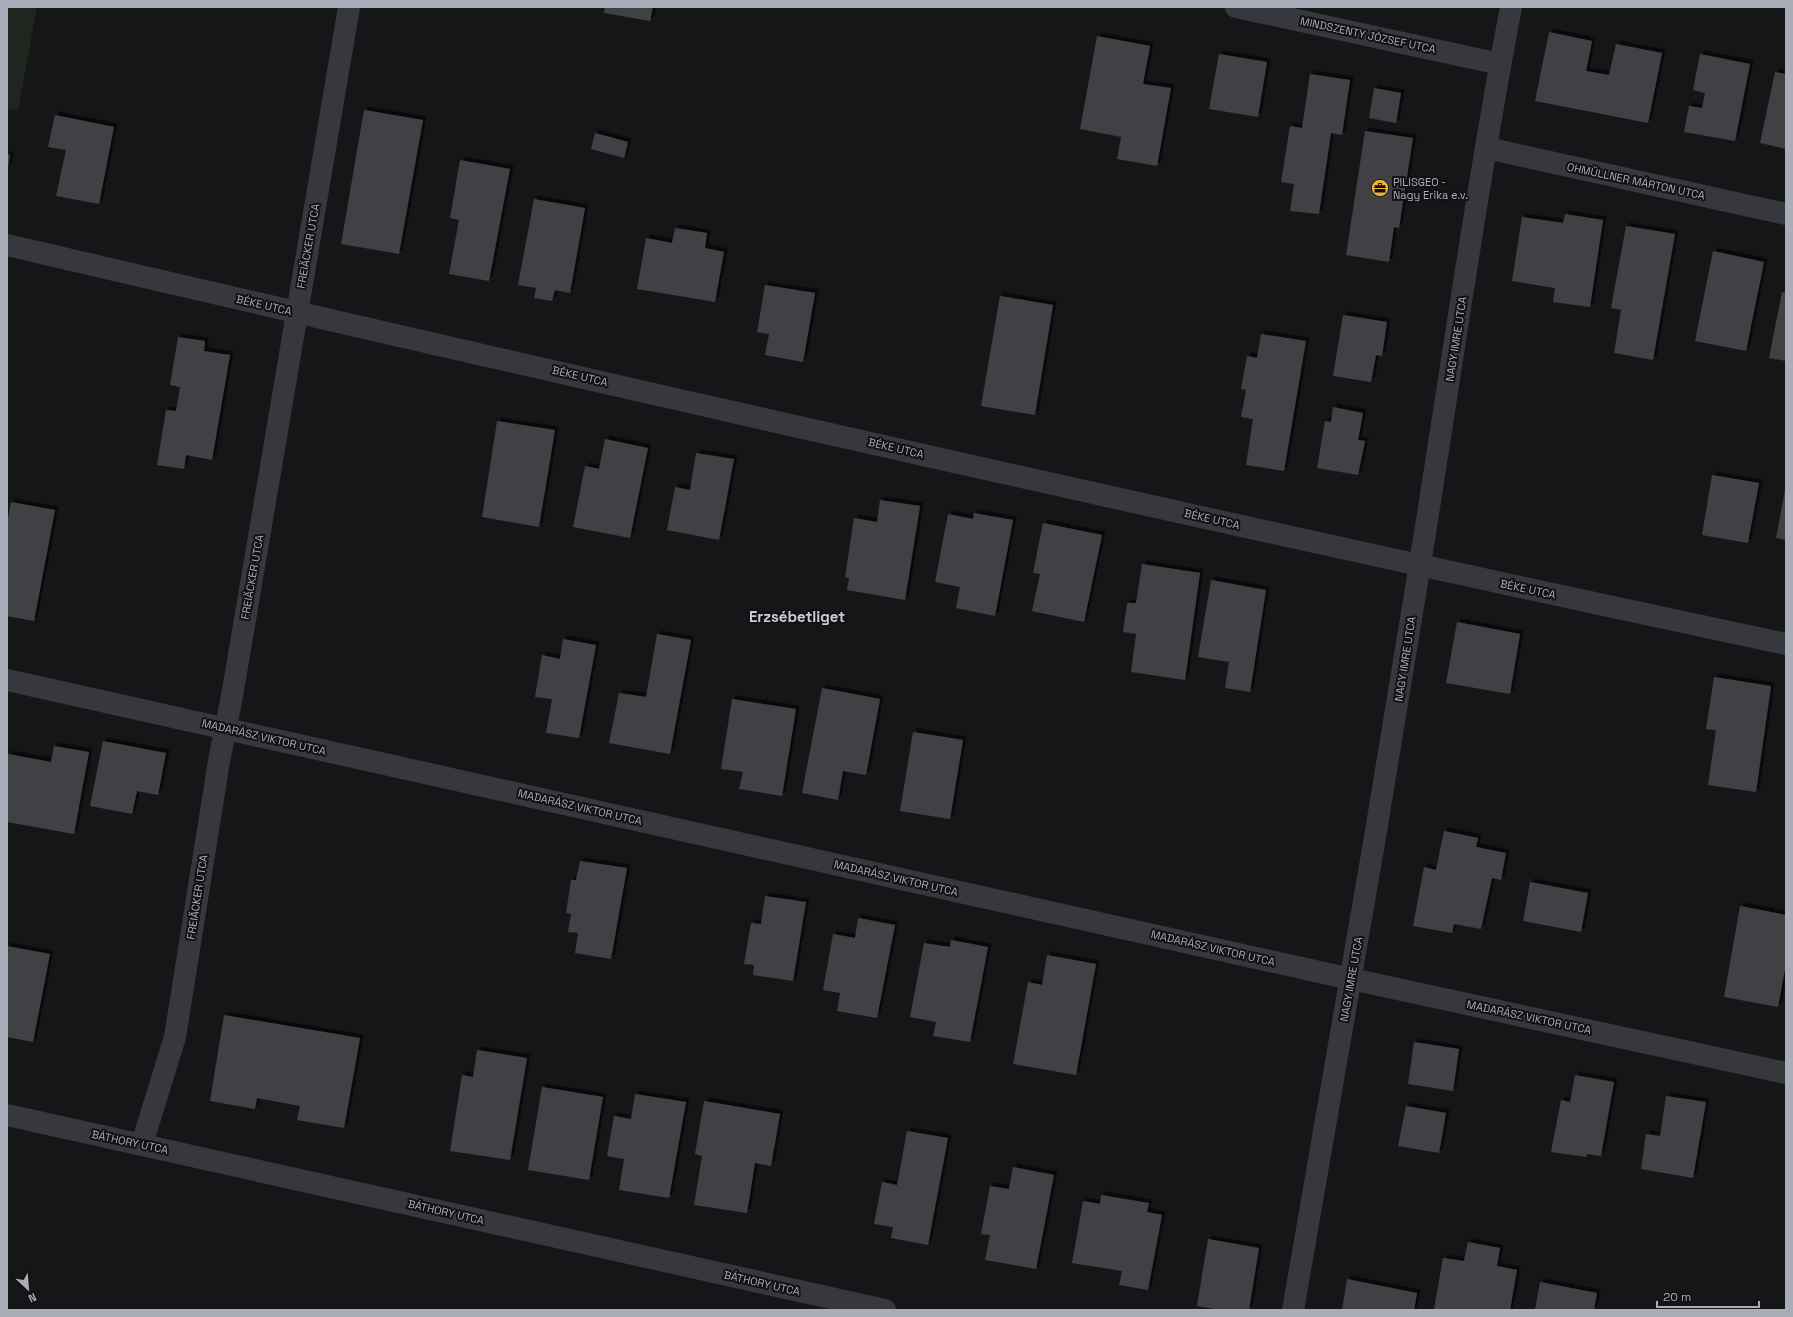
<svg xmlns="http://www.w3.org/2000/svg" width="1793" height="1317" font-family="'Space Grotesk',sans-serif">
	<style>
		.green { fill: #1e261f }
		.building { fill: #404145; filter: url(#shadow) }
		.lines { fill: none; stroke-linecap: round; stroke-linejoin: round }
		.street { stroke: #37383d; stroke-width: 22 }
		.labels { text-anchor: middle; stroke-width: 4; stroke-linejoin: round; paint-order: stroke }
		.street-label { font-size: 11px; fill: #a8adb8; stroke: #111113 }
		.poi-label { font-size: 11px; fill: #a8adb8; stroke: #111113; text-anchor: start }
		.district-label { font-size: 15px; font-weight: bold; fill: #c9ccd4; stroke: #111113 }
	</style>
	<defs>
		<filter id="shadow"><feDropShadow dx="3.5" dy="-3.5" stdDeviation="0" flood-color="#0009"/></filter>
	</defs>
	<rect width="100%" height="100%" fill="#161618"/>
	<polygon class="green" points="7,7 37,7 18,111 7,109"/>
	<g class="building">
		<polygon points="605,7 653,7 650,21 604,13"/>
		<polygon points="1549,32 1592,41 1586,71 1609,75 1616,44 1662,53 1648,123 1535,101"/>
		<polygon points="1097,36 1150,46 1143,84 1171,88 1157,166 1117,159 1121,137 1080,129"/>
		<polygon points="1219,54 1267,62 1258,117 1209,109"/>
		<polygon points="1700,54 1750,64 1735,141 1684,132 1689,106 1702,108 1705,93 1693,90"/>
		<polygon points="1775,72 1786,74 1786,149 1760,143"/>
		<polygon points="1310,74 1350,80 1342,135 1331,133 1319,214 1290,211 1294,184 1281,182 1290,126 1302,128"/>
		<polygon points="1374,88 1401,93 1396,123 1369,118"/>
		<polygon points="364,110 423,120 399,254 341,244"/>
		<polygon points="55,115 114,127 99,204 56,196 66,150 48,147"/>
		<polygon points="1365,131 1413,138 1399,228 1394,227 1389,262 1346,255"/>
		<polygon points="595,133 628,142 624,158 591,149"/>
		<polygon points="7,154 10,155 8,168 7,168"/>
		<polygon points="460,160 510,169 489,281 449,274 459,220 450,218"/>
		<polygon points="534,199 585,208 570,293 555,290 552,301 534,298 536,288 518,285"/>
		<polygon points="1565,214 1603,220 1590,307 1553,302 1555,288 1512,281 1522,217 1563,223"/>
		<polygon points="1626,226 1675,234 1653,360 1614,353 1621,310 1611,308"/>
		<polygon points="675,228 707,233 705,248 724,252 715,302 637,289 646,238 672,243"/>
		<polygon points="1713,251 1764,262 1746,351 1695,341"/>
		<polygon points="765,285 815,293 803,362 765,355 769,334 757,332"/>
		<polygon points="1782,292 1786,293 1786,361 1769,358"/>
		<polygon points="1000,296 1053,305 1035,415 981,406"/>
		<polygon points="1343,315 1387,322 1382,356 1376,355 1371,382 1333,376"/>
		<polygon points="1261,334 1306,341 1284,471 1246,465 1253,419 1241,417 1246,390 1241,389 1247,356 1257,358"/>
		<polygon points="178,337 205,341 204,351 230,355 212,460 186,455 184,469 157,465 166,410 176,411 180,387 170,385"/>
		<polygon points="1333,407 1363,413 1358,440 1365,441 1358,475 1317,468 1325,421 1331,422"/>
		<polygon points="497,421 555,430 539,527 482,517"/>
		<polygon points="605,439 648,448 630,538 573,527 585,466 599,469"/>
		<polygon points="696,453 734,459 719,540 667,530 675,487 690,490"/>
		<polygon points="1712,475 1759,483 1748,543 1702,535"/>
		<polygon points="1785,490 1786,490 1786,540 1776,538"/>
		<polygon points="880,500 920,506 905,600 847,590 849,578 845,577 854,518 877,522"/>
		<polygon points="11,502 55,510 34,621 7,616 7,524"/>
		<polygon points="974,513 1013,520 995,616 956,608 960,587 935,582 948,514 973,519"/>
		<polygon points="1043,523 1102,535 1084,622 1032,611 1040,574 1033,573"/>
		<polygon points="1142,564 1200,573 1185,680 1131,672 1136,634 1123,632 1127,603 1136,603"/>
		<polygon points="1211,580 1266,590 1250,692 1225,688 1229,662 1198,657"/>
		<polygon points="1457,622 1520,634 1510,694 1446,683"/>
		<polygon points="657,634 691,640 670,754 609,743 619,693 646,697"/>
		<polygon points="563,639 596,645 579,738 546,733 552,699 535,697 542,655 560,659"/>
		<polygon points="1714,677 1771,686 1756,792 1708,785 1716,730 1706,729"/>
		<polygon points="822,688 880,699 866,775 843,771 838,800 802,793"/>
		<polygon points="732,699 796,709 782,796 739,789 743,772 721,769"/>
		<polygon points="913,732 963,740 950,819 900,811"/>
		<polygon points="103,741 166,753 158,795 137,791 132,814 90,806"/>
		<polygon points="54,746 89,752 74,834 7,822 8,754 51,762"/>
		<polygon points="1444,831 1478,838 1476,847 1506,853 1501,880 1492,878 1481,929 1454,924 1452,933 1413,926 1424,867 1436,870"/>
		<polygon points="580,861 627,868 611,959 575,953 578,933 568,932 571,914 566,913 571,880 576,880"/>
		<polygon points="1530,882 1588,893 1581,932 1523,921"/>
		<polygon points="765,896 806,902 793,981 753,975 754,965 744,964 751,923 761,924"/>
		<polygon points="1740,906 1786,915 1786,964 1778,1007 1724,997"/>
		<polygon points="858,918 895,925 877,1018 837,1011 840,993 823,990 833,934 855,938"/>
		<polygon points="951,940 988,947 970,1042 933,1036 936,1022 910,1017 924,943 950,947"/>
		<polygon points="7,946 50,954 33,1042 7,1037"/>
		<polygon points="1047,955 1096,964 1076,1075 1013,1064 1028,982 1042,985"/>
		<polygon points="224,1015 360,1038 344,1128 297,1120 300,1106 257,1098 255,1109 210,1101"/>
		<polygon points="1414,1042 1459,1049 1453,1091 1408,1084"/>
		<polygon points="477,1050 527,1058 510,1160 450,1151 462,1075 473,1077"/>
		<polygon points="1575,1075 1614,1082 1601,1156 1587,1154 1586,1157 1551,1152 1561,1100 1570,1102"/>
		<polygon points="542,1087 603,1097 589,1180 528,1170"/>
		<polygon points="635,1094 686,1102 669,1198 619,1190 624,1159 607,1156 614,1116 631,1119"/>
		<polygon points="1666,1096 1706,1102 1693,1178 1641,1169 1646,1134 1660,1136"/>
		<polygon points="704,1101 780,1114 771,1166 755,1163 747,1213 694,1205 702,1156 695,1154"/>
		<polygon points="1406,1106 1446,1113 1439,1153 1398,1146"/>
		<polygon points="907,1131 948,1138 928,1245 891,1238 893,1227 874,1224 882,1182 897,1185"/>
		<polygon points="1013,1167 1054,1175 1036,1269 985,1260 990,1235 981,1234 990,1186 1009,1189"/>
		<polygon points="1101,1195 1149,1203 1147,1212 1162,1215 1148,1290 1119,1285 1122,1271 1072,1263 1083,1201 1100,1204"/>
		<polygon points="1208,1239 1259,1248 1249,1310 1220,1310 1197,1306"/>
		<polygon points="1468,1242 1500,1248 1497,1266 1517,1270 1510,1310 1434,1309 1443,1258 1464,1261"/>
		<polygon points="1347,1279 1417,1293 1414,1310 1342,1310"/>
		<polygon points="1540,1282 1597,1293 1594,1310 1535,1310"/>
	</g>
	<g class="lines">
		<g class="street">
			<polyline points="1236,7 1500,64"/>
			<polyline points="1486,148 1786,214"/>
			<path d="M 7,245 C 599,383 1192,518 1786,644"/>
			<polyline points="7,680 1351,979 1786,1073"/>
			<polyline points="7,1115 885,1310"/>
			<polyline points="142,1144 175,1037 219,761 232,696 349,7"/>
			<path d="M 1293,1310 C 1337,1062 1380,813 1420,564 C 1450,378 1476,192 1511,7"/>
		</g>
	</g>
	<defs>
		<symbol id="office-disc" viewBox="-11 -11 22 22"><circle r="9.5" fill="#f2b134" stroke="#111113"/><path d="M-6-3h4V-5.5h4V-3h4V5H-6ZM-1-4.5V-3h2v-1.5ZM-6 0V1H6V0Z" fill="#111"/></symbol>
	</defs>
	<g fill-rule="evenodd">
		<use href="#office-disc" x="1370" y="178" width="20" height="20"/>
	</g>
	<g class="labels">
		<g class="street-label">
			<text transform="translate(1368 35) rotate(12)" y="4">MINDSZENTY JÓZSEF UTCA</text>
			<text transform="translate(1636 181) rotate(12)" y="4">OHMÜLLNER MÁRTON UTCA</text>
			<text transform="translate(308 246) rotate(-80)" y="4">FREIÄCKER UTCA</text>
			<text transform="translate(264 305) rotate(13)" y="4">BÉKE UTCA</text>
			<text transform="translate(1456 339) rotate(-81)" y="4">NAGY IMRE UTCA</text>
			<text transform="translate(580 376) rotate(13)" y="4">BÉKE UTCA</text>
			<text transform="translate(896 448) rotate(13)" y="4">BÉKE UTCA</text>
			<text transform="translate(1212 519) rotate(13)" y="4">BÉKE UTCA</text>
			<text transform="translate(252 577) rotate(-80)" y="4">FREIÄCKER UTCA</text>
			<text transform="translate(1528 589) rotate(12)" y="4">BÉKE UTCA</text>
			<text transform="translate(1405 659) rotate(-81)" y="4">NAGY IMRE UTCA</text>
			<text transform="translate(264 737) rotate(13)" y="4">MADARÁSZ VIKTOR UTCA</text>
			<text transform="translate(580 807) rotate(13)" y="4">MADARÁSZ VIKTOR UTCA</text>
			<text transform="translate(896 878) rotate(13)" y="4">MADARÁSZ VIKTOR UTCA</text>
			<text transform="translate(197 897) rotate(-81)" y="4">FREIÄCKER UTCA</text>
			<text transform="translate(1213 948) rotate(13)" y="4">MADARÁSZ VIKTOR UTCA</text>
			<text transform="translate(1351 979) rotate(-80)" y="4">NAGY IMRE UTCA</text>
			<text transform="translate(1529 1017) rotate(12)" y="4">MADARÁSZ VIKTOR UTCA</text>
			<text transform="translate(130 1142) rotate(12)" y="4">BÁTHORY UTCA</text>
			<text transform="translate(446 1212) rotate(13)" y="4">BÁTHORY UTCA</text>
			<text transform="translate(762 1283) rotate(13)" y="4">BÁTHORY UTCA</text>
		</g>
		<g class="poi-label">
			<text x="1393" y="186">PILISGEO -<tspan x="1393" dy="13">Nagy Erika e.v.</tspan></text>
		</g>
		<g class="district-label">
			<text x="797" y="622">Erzsébetliget</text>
		</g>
	</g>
	<rect width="1793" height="1317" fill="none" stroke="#a8adb8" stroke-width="16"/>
	<g transform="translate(28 1289) rotate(154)" stroke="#111113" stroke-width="3" paint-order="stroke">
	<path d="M0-3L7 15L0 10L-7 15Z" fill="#a8adb8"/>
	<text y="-6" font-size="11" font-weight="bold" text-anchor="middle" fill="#a8adb8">N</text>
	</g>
	<path d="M1657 1301v6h102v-6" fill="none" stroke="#a8adb8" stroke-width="2"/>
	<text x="1663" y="1301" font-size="12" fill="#a8adb8" stroke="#111113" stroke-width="3" paint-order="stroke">20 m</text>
</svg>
